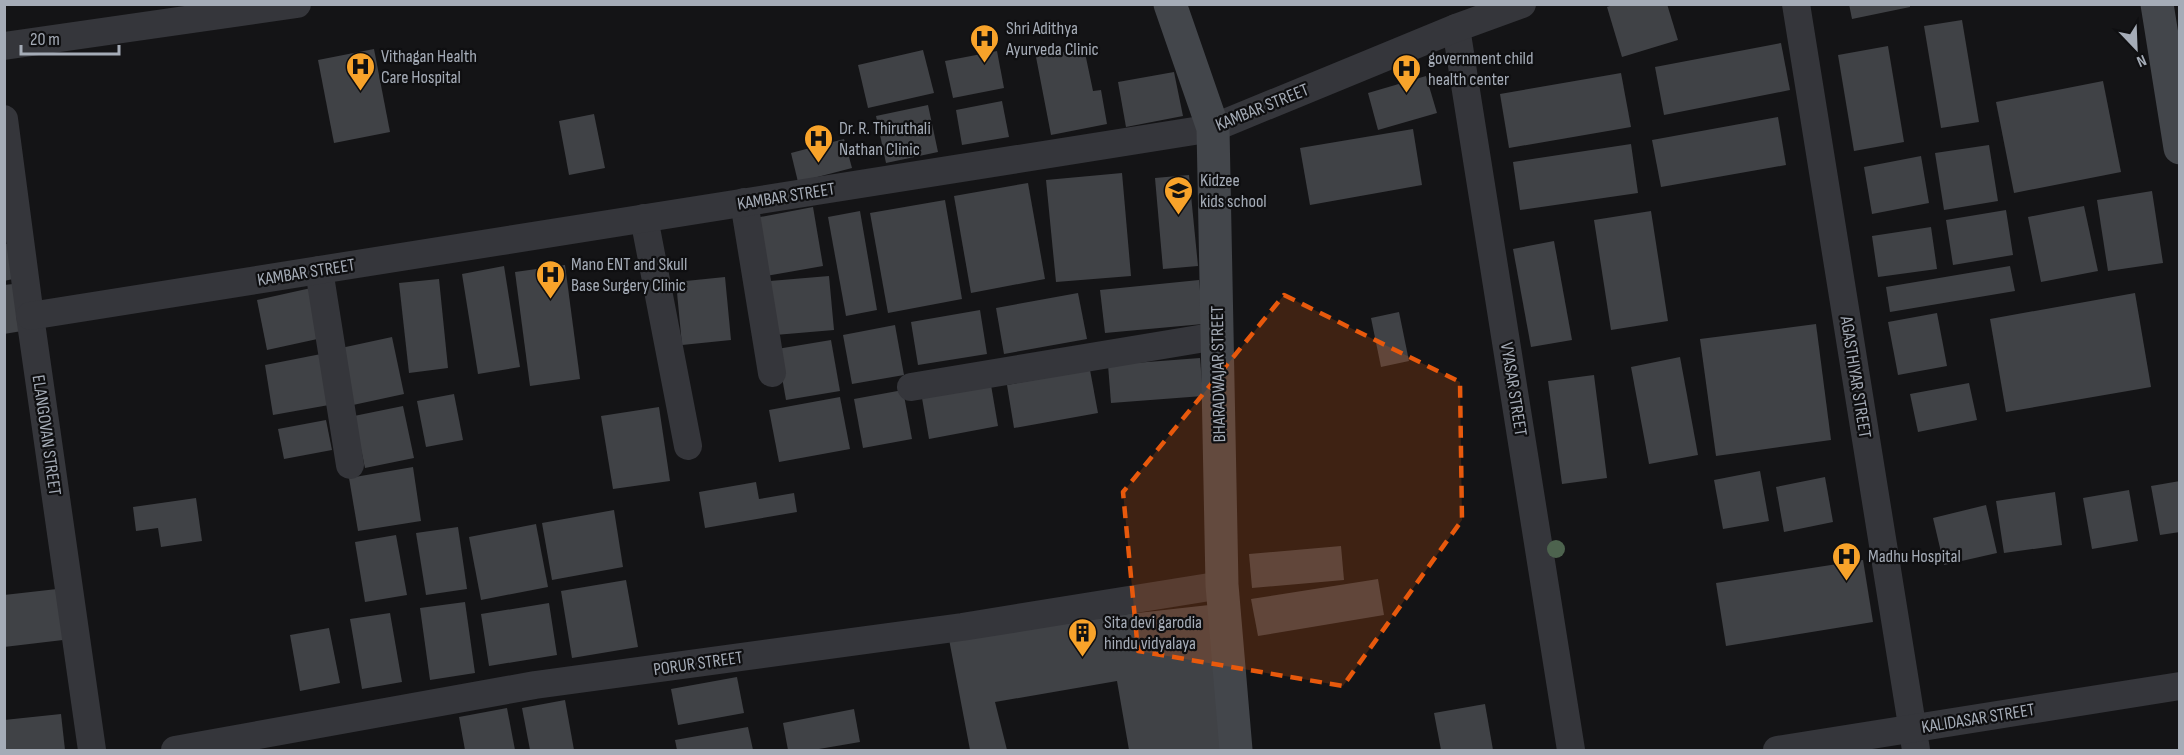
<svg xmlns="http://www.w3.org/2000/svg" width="2184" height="755" font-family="'Sofia Sans Condensed',sans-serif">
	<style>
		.building { fill: #404246 }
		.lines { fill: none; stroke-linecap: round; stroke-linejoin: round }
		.street { stroke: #35363b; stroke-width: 28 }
		.secondary { stroke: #43464b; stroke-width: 33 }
		.tree { fill: #4d634e }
		.marked { fill: #e8590c; fill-opacity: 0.2; stroke: #e8590c; stroke-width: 4.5; stroke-dasharray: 12 8; stroke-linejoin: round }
		.labels { text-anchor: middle; stroke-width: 4.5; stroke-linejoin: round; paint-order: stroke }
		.poi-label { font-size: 18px; fill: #a5acb7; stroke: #0f0f11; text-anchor: start }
		.street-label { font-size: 18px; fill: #a5acb7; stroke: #0f0f11 }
	</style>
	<rect width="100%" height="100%" fill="#141416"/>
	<g class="building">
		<polygon points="1616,4 1667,4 1678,40 1622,57 1607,7"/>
		<polygon points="1849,4 1910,4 1910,7 1852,19"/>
		<polygon points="1962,20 1979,122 1941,128 1924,26"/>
		<polygon points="1781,43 1790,90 1664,115 1655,67"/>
		<polygon points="1888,46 1904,142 1854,151 1838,55"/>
		<polygon points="1084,48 1093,91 1101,90 1107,124 1051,135 1036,57"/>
		<polygon points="374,49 390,132 334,143 318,60"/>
		<polygon points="923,50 934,93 868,108 858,65"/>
		<polygon points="997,51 1004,88 953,98 945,61"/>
		<polygon points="1174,72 1183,116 1126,127 1118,82"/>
		<polygon points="1621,73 1631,127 1509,148 1500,94"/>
		<polygon points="1426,76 1437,113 1378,130 1368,93"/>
		<polygon points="2103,81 2121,172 2014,193 1996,102"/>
		<polygon points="1002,101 1009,137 962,145 956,110"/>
		<polygon points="928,105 938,152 886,163 876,116"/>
		<polygon points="594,114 605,168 569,175 559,121"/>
		<polygon points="1778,117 1786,165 1661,187 1652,140"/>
		<polygon points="1413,129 1422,185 1310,205 1300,148"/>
		<polygon points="844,139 852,168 798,182 791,153"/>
		<polygon points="1631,144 1638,193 1520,210 1513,162"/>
		<polygon points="1989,145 1998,201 1944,210 1935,153"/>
		<polygon points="1921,156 1929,203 1872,214 1864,167"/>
		<polygon points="1122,173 1131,276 1056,282 1046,180"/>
		<polygon points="1189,175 1198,266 1163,269 1155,178"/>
		<polygon points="1028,183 1045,279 971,293 954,196"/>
		<polygon points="2152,191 2163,263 2108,271 2097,200"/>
		<polygon points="945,200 962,299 888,313 870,213"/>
		<polygon points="2084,206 2098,271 2041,282 2028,217"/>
		<polygon points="813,207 823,266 766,276 755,218"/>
		<polygon points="2006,210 2013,255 1953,265 1946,220"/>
		<polygon points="860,211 877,310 846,316 828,217"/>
		<polygon points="1651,211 1668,321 1611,330 1594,220"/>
		<polygon points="1931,227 1937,269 1878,277 1872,236"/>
		<polygon points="1554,241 1572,340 1531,347 1513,249"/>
		<polygon points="4,244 7,244 13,279 4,281"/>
		<polygon points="565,265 580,379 530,386 515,272"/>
		<polygon points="504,266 520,367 478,374 462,274"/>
		<polygon points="2010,266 2015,291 1890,312 1886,287"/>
		<polygon points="829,276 834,330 775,335 770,281"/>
		<polygon points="725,277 731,340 682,345 676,282"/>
		<polygon points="439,279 448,368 409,373 399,283"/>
		<polygon points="1199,280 1203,324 1105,333 1100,290"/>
		<polygon points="13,284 22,331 4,334 4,285"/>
		<polygon points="311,288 322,338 267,350 257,300"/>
		<polygon points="1078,293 1087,339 1004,354 996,308"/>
		<polygon points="2135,293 2151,387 2006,412 1990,319"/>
		<polygon points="980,310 987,354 918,365 911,322"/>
		<polygon points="1399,312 1409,361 1381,367 1371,318"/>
		<polygon points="1937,313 1947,366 1898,375 1888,322"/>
		<polygon points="1816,324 1831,440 1716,456 1700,339"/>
		<polygon points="895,325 904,375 852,384 843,335"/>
		<polygon points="392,337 404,394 353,405 341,348"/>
		<polygon points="831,340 840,391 786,400 777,349"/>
		<polygon points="321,354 329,405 273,415 265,365"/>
		<polygon points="1680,357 1698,455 1649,464 1631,367"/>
		<polygon points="1200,358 1203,396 1111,403 1108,365"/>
		<polygon points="1090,370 1098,413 1014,428 1007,385"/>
		<polygon points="1594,375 1607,478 1562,484 1548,381"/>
		<polygon points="1969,383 1977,420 1918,432 1910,394"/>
		<polygon points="991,385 998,426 929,439 922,398"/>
		<polygon points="903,390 912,439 863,448 854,399"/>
		<polygon points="454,394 463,440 426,447 417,401"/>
		<polygon points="840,397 850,449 779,462 769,410"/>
		<polygon points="403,406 414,458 365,468 354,416"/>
		<polygon points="659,407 670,481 613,489 601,416"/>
		<polygon points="326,420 332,450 284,459 278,429"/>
		<polygon points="413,467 421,521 358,531 349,478"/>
		<polygon points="1760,471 1769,521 1723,529 1714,480"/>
		<polygon points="1825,477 1833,522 1784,532 1776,487"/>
		<polygon points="2180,481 2180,532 2160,535 2151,486"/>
		<polygon points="756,482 759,499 794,493 797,512 705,528 699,492"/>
		<polygon points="2129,490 2138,541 2092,549 2083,498"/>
		<polygon points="2055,492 2062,545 2004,553 1996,501"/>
		<polygon points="196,498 202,541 161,547 158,528 136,531 133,507"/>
		<polygon points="1986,505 1997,553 1944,565 1933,518"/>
		<polygon points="614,510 623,567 552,580 542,523"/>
		<polygon points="536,524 548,587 481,600 469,537"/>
		<polygon points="458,527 467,589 426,595 416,533"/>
		<polygon points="396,535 407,595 365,602 355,542"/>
		<polygon points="1341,546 1344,580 1252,588 1249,554"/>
		<polygon points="1863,560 1873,622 1726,646 1716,583"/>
		<polygon points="1378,579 1384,615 1258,636 1251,599"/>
		<polygon points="626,580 638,647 572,658 561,591"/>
		<polygon points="57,589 63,640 4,647 4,595"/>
		<polygon points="465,602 475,673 430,680 420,608"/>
		<polygon points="549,603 557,655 489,666 481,614"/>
		<polygon points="1209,605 1221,750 1129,750 1117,681 995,702 1007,750 970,750 948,634"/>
		<polygon points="390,613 402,682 362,689 350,619"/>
		<polygon points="329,628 340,683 300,691 290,635"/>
		<polygon points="737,677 744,713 678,725 671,689"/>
		<polygon points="565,700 574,750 530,750 522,708"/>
		<polygon points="1485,704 1493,750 1441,750 1434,713"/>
		<polygon points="507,708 515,750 465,750 459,717"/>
		<polygon points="854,709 860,742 813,750 788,750 783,723"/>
		<polygon points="61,714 65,750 4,750 4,720"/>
		<polygon points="748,727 753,750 677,750 675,740"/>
	</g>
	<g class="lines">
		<g class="street">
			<polyline points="1796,4 1916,750"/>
			<polyline points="1456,28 1571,750"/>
			<polyline points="4,46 297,4"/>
			<polyline points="4,119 30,316 92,750"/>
			<polyline points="744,202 772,373"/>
			<polyline points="644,218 688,446"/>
			<polyline points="319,270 350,465"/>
			<polyline points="30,316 1213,128 1456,28 1522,4"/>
			<polyline points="911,387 1217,336"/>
			<polyline points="175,750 535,685 962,627 1222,585"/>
			<polyline points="1777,750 2180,686"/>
		</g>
		<g class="secondary">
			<polyline points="1170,4 1213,128 1222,585 1236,750"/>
			<polyline points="2157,4 2180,148"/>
		</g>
	</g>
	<circle class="tree" cx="1556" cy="549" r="9"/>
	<path class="marked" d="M 1284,295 L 1460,382 L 1462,520 L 1343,686 L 1138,651 L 1123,492 Z"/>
	<defs>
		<symbol id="hospital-pin" viewBox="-11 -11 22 30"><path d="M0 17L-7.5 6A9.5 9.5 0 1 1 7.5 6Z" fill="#f8a32a" stroke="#0f0f11"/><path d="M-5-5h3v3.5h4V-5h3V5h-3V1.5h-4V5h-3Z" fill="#111"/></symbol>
		<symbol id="school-pin" viewBox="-11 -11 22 30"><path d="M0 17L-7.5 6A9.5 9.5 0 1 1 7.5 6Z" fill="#f8a32a" stroke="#0f0f11"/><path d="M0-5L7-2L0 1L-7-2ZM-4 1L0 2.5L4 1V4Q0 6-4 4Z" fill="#111"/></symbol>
		<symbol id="building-pin" viewBox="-11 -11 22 30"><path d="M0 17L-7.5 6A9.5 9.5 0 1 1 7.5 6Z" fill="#f8a32a" stroke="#0f0f11"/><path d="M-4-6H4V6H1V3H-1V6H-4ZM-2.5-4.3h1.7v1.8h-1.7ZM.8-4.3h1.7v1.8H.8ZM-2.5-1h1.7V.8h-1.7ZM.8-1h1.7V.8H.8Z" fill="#111"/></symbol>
	</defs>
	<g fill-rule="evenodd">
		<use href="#hospital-pin" x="968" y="22" width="33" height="45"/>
		<use href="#hospital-pin" x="344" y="50" width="33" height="45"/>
		<use href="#hospital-pin" x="1390" y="52" width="33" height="45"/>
		<use href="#hospital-pin" x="802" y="122" width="33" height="45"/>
		<use href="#school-pin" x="1162" y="174" width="33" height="45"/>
		<use href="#hospital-pin" x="534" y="258" width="33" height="45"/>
		<use href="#hospital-pin" x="1830" y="540" width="33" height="45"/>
		<use href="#building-pin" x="1066" y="616" width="33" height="45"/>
	</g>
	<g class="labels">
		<g class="poi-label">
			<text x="1006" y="34">Shri Adithya<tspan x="1006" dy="21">Ayurveda Clinic</tspan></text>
			<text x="381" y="62">Vithagan Health<tspan x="381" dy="21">Care Hospital</tspan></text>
			<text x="1428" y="64">government child<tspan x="1428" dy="21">health center</tspan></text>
			<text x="839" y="134">Dr. R. Thiruthali<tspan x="839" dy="21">Nathan Clinic</tspan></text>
			<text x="1200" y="186">Kidzee<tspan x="1200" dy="21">kids school</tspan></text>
			<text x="571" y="270">Mano ENT and Skull<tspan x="571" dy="21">Base Surgery Clinic</tspan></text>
			<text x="1868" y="562">Madhu Hospital</text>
			<text x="1104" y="628">Sita devi garodia<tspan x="1104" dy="21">hindu vidyalaya</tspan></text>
		</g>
		<g class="street-label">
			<text transform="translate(1262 107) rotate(-22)" y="6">KAMBAR STREET</text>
			<text transform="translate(786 196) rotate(-9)" y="6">KAMBAR STREET</text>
			<text transform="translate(306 272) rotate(-9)" y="6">KAMBAR STREET</text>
			<text transform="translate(1218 374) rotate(-91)" y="6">BHARADWAJAR STREET</text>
			<text transform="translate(1856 377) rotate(81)" y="6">AGASTHIYAR STREET</text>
			<text transform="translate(1514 389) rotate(81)" y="6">VYASAR STREET</text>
			<text transform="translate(47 435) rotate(82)" y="6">ELANGOVAN STREET</text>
			<text transform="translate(698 663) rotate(-8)" y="6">PORUR STREET</text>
			<text transform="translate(1978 718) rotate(-9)" y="6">KALIDASAR STREET</text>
		</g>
	</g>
	<rect width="2184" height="755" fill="none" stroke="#a5acb7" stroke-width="12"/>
	<g transform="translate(2136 48) rotate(157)" stroke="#0f0f11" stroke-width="4.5" paint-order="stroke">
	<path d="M0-4.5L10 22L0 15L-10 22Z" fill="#a5acb7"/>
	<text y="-9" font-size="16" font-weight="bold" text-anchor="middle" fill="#a5acb7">N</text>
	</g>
	<path d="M21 45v9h98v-9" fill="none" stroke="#a5acb7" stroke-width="3"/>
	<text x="30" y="45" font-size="18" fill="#a5acb7" stroke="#0f0f11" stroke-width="4.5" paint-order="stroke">20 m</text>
</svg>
